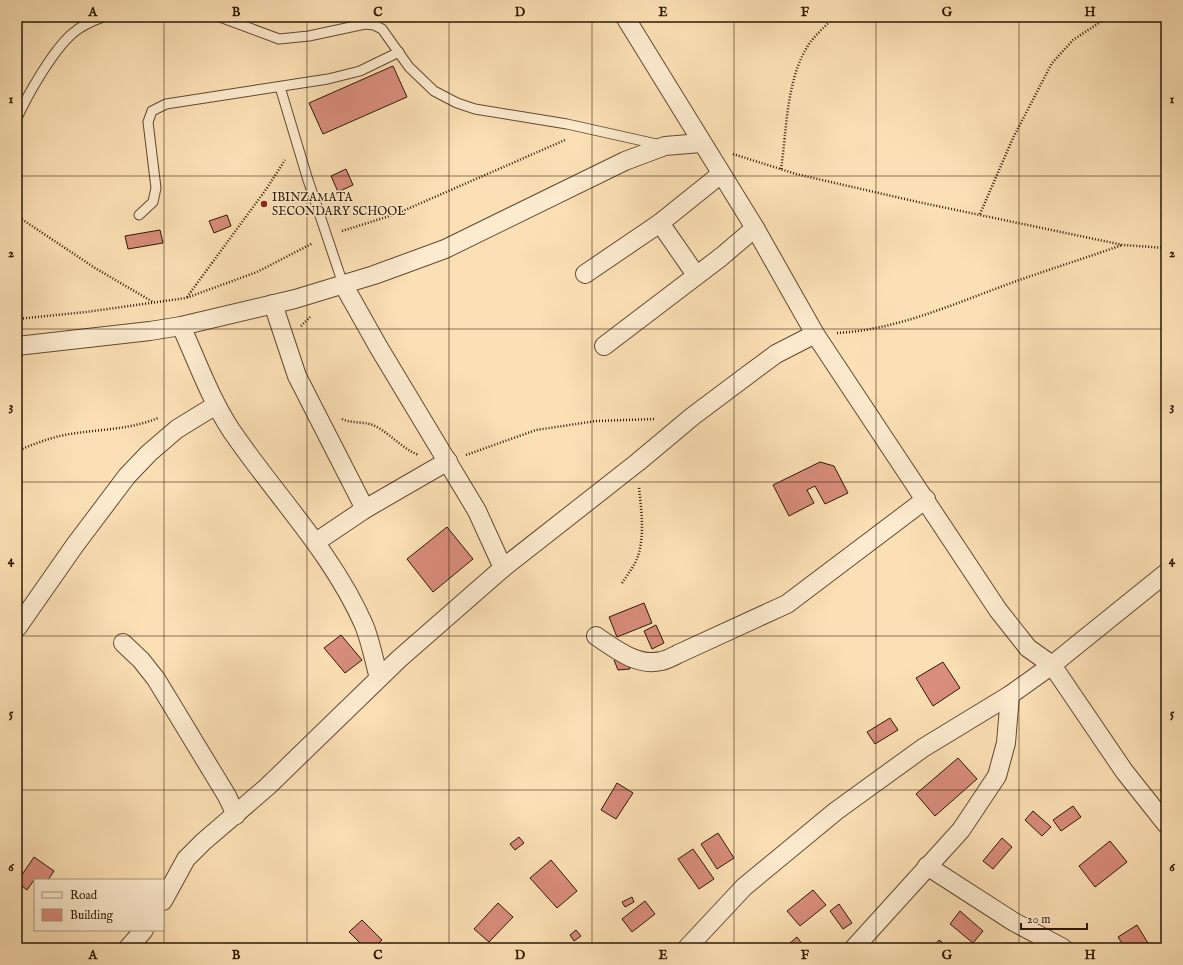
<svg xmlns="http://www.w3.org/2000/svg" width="1183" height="965" font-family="'IM FELL English',serif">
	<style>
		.building { fill: #d98d7d; stroke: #2d1803 }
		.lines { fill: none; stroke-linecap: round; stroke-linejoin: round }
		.lane-casing { stroke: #614a30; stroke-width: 11 }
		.street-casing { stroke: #614a30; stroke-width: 20 }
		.path { stroke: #2d1803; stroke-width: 2.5; stroke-dasharray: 1 2; stroke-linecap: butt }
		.lane { stroke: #fdebcf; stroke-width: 9 }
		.street { stroke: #fdebcf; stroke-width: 18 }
		.grid { fill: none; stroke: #2d1803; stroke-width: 1; stroke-opacity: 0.55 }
		.poi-dot { fill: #8f2418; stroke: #fdebcf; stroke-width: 1.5 }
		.labels { text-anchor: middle; stroke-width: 3; stroke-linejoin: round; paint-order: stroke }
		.poi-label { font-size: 12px; fill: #2d1803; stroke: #fdebcf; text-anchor: start }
		.neatline { fill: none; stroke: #2d1803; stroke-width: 1.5 }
		.grid-label { font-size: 13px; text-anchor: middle; font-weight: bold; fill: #2d1803 }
	</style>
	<rect width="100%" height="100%" fill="#fce0b5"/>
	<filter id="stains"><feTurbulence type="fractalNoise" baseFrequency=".005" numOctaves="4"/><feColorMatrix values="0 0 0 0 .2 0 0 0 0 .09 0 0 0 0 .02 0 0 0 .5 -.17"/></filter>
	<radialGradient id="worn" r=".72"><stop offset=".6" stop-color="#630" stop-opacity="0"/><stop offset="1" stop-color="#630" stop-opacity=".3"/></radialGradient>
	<g class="building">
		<polygon points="393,66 407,97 323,134 309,103"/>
		<polygon points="346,169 353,185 338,192 331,176"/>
		<polygon points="227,215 231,226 214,233 209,221"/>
		<polygon points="160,230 163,243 128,249 125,236"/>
		<polygon points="820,462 834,466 848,493 825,504 815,486 807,490 814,503 789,516 773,485"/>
		<polygon points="447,527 473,559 433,592 407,559"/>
		<polygon points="644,603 652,623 617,637 609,617"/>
		<polygon points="656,625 664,643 652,649 644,631"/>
		<polygon points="341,635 362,660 345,673 324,648"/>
		<polygon points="624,656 630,669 618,670 614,660"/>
		<polygon points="943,662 960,688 933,706 916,678"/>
		<polygon points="890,718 898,730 875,744 867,732"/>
		<polygon points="958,758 977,779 935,816 916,794"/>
		<polygon points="617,783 633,793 616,819 601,810"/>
		<polygon points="1073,806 1081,817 1061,831 1053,820"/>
		<polygon points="1033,811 1051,827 1042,836 1025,820"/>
		<polygon points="718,833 734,858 717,869 701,844"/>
		<polygon points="519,837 524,843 515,850 510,844"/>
		<polygon points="1002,838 1012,847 993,869 983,861"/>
		<polygon points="1110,841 1127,862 1095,887 1079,866"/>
		<polygon points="693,849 714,879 699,889 678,859"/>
		<polygon points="34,857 54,871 48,880 34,880 27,890 17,882"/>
		<polygon points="551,860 577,891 557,908 530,878"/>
		<polygon points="813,890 826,905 800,926 787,911"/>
		<polygon points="632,897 634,902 625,907 622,902"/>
		<polygon points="645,901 655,914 632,932 622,919"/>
		<polygon points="498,903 513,917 489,942 474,929"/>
		<polygon points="839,904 852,923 843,929 830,911"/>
		<polygon points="960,911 983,931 973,943 950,924"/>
		<polygon points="362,920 382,940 373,948 365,948 349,932"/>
		<polygon points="1137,925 1151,948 1125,948 1118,937"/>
		<polygon points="576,930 581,936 574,941 570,935"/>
		<polygon points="797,937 805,948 783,948 790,943"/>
		<polygon points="939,940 950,948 932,948"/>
	</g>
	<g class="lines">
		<defs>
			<g id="lane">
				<polyline points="220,17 279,39 309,36 365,24 374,25 382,29 409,67 434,91 457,103 475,109 567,124 661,145"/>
				<polyline points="280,87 307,177 343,284"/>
				<path d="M 17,118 C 28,94 53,50 73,33 C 82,25 92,21 103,17"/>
				<polyline points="139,215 153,202 156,188 148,122 152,111 166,104 328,79 360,71 399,52"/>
			</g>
			<g id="street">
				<polyline points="625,17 755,228 815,334 998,610 1028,648 1052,665 1124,771 1166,824"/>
				<polyline points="660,223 696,275"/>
				<polyline points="585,274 660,223 721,174"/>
				<polyline points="343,284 379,348 477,511 503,568"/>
				<polyline points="273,304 297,376 365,509"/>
				<path d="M 181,326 C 197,361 210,398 231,430 C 275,495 332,552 364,625 C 371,642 374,661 379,678"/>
				<polyline points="17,346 150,331 181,326 295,299 374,275 445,249 625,161 665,146 701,143"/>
				<polyline points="604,346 721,257 755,228"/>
				<polyline points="316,542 365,509 448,461"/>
				<polyline points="17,628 75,545 127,476 149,453 177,429 216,405"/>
				<path d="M 596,636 C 614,648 637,667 661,661 C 667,660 672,657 678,654 L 787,604 L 926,499"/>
				<polyline points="123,643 141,660 156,679 227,796 236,815"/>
				<polyline points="927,866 1014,922 1063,948"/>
				<polyline points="163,901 186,859 203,842 267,787 399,659 503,568 638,462 693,416 749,374 776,354 815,334"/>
				<polyline points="128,948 144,930"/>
				<polyline points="687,948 744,887 836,811 923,748 1010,695 1052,665 1166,573"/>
				<polyline points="854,948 961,830 997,776 1006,743 1010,695"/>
			</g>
		</defs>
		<use href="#lane" class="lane-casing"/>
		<use href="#street" class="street-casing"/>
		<g class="path">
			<polyline points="733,154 796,174 918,202 1123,245 1166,248"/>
			<path d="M 781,169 C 787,129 786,79 809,44 C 816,34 826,26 834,17"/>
			<polyline points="980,214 1013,138 1052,63 1073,40 1108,17"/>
			<polyline points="17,216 95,268 153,302"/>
			<polyline points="342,231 396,214 565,140"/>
			<polyline points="187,297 267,188 285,160"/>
			<polyline points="17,319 86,312 186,298 257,272 313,243"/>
			<polyline points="301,326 310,317"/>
			<path d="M 837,333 C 893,330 944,308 995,289 C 1037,273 1080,260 1122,245"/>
			<path d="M 342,419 C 353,424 365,421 375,426 C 391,434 402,449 419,455"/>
			<path d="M 17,451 C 34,444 51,437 70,434 C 100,429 129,430 158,418"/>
			<polyline points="466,455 536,430 596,421 656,419"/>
			<path d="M 622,583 C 628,574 635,565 638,556 C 645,534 641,509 639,487"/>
		</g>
		<use href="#lane" class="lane"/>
		<use href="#street" class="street"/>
	</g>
	<path class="grid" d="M 164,17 L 164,948M 307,17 L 307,948M 449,17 L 449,948M 592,17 L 592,948M 734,17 L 734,948M 876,17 L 876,948M 1019,17 L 1019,948M 17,176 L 1166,176M 17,329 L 1166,329M 17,482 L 1166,482M 17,636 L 1166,636M 17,790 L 1166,790"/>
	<circle class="poi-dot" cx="264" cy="204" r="4"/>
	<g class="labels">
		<g class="poi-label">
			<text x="272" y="201">IBINZAMATA<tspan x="272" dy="14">SECONDARY SCHOOL</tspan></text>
		</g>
	</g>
	<rect width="1183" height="965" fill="none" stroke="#fce0b5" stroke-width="44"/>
	<rect x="34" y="879" width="130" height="52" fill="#fdebcf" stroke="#aa977d"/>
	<rect x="42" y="892" width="20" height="6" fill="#fdebcf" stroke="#aa977d"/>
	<text x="70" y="899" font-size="12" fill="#2d1803">Road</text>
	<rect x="42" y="909" width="20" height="12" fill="#d98d7d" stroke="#aa977d"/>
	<text x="70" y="919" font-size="12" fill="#2d1803">Building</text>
	<path d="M1021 923v6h66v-6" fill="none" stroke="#2d1803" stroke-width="2"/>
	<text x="1027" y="923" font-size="12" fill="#2d1803" stroke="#fdebcf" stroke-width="3" paint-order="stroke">20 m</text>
	<rect x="22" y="22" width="1139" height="921" class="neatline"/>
	<g class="grid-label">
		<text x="93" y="16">A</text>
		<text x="236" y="16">B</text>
		<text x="378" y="16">C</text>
		<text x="520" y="16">D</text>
		<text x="663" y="16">E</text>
		<text x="805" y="16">F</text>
		<text x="947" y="16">G</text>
		<text x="1090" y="16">H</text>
		<text x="11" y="103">1</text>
		<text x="1172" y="103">1</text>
		<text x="11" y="257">2</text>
		<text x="1172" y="257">2</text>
		<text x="11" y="410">3</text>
		<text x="1172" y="410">3</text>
		<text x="11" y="564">4</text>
		<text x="1172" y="564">4</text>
		<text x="11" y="717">5</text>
		<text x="1172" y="717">5</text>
		<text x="11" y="871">6</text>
		<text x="1172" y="871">6</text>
		<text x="93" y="959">A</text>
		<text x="236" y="959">B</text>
		<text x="378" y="959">C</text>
		<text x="520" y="959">D</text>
		<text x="663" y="959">E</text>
		<text x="805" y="959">F</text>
		<text x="947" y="959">G</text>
		<text x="1090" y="959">H</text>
	</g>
	<rect width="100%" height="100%" filter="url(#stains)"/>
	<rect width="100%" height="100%" fill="url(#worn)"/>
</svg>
